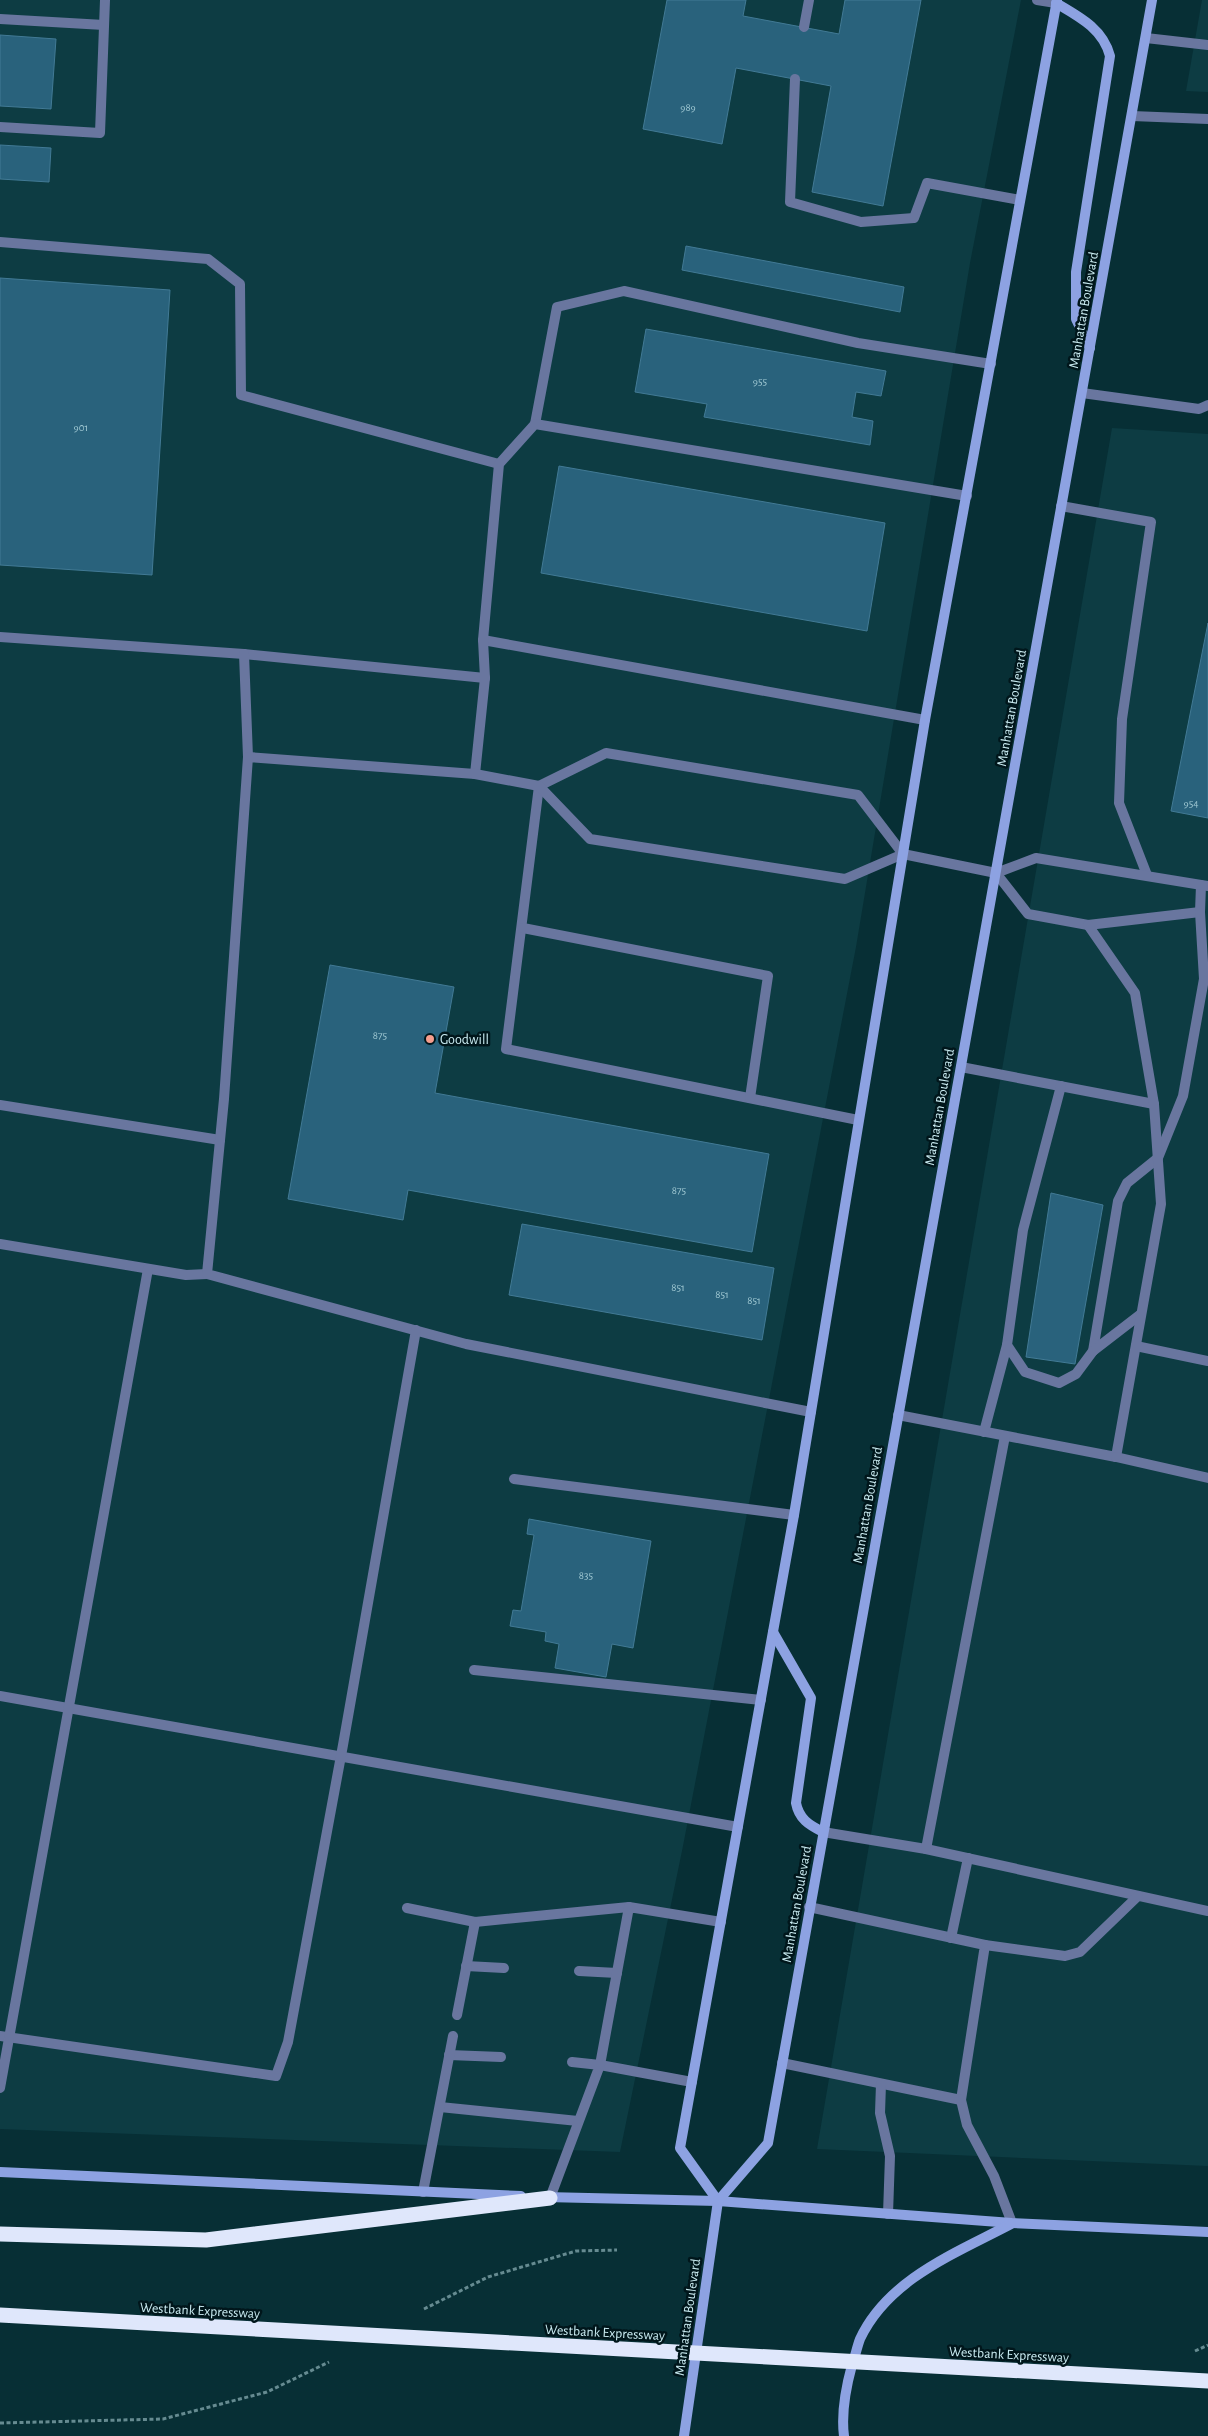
<svg xmlns="http://www.w3.org/2000/svg" width="1208" height="2436" font-family="'Alegreya Sans',sans-serif">
	<style>
		.built { fill: #0d3c43 }
		.building { fill: #29627c; stroke: #427a95 }
		.lines { fill: none; stroke-linecap: round; stroke-linejoin: round }
		.path { stroke: #668b91; stroke-width: 3; stroke-dasharray: 4 2.5; stroke-linecap: butt }
		.lane { stroke: #69769f; stroke-width: 10 }
		.secondary { stroke: #8da2e2; stroke-width: 10 }
		.highway { stroke: #dfe7fb; stroke-width: 15 }
		.highway-bridge { stroke: #dfe7fb; stroke-width: 15 }
		.poi-dot { fill: #f59d8d; stroke: #00161b; stroke-width: 2 }
		.labels { text-anchor: middle; stroke-width: 5; stroke-linejoin: round; paint-order: stroke }
		.number-label { font-size: 11px; fill: #a2cad4 }
		.street-label { font-size: 14px; fill: #caecf2; stroke: #00161b }
		.poi-label { font-size: 14px; fill: #caecf2; stroke: #00161b; text-anchor: start }
	</style>
	<rect width="100%" height="100%" fill="#072f35"/>
	<g class="built">
		<polygon points="0,0 1021,0 970,263 856,947 683,1846 620,2152 0,2129"/>
		<polygon points="1202,0 1208,0 1208,92 1186,91"/>
		<polygon points="1112,428 1208,434 1208,2166 817,2149"/>
	</g>
	<g class="building">
		<polygon points="667,0 746,0 743,16 839,34 845,0 921,0 883,206 812,192 831,86 736,68 722,144 643,129"/>
		<polygon points="0,35 56,39 51,109 0,106"/>
		<polygon points="0,145 51,148 49,182 0,179"/>
		<polygon points="686,246 904,287 900,312 682,270"/>
		<polygon points="0,278 170,290 152,575 0,565"/>
		<polygon points="646,329 886,371 881,396 856,392 852,417 873,421 870,445 704,417 707,404 635,392"/>
		<polygon points="559,466 885,523 867,631 541,573"/>
		<polygon points="1208,623 1208,818 1171,811"/>
		<polygon points="330,965 454,987 435,1093 769,1154 752,1252 408,1190 403,1220 288,1199"/>
		<polygon points="1051,1193 1103,1205 1075,1364 1026,1357"/>
		<polygon points="522,1224 774,1268 762,1340 509,1295"/>
		<polygon points="529,1519 651,1541 633,1648 612,1644 606,1677 555,1668 559,1644 545,1641 546,1632 510,1626 513,1610 521,1611 534,1535 527,1534"/>
	</g>
	<g class="lines">
		<g class="path">
			<polyline points="424,2309 488,2277 576,2251 617,2250"/>
			<polyline points="1195,2351 1208,2345"/>
			<polyline points="0,2423 163,2419 267,2392 329,2362"/>
		</g>
		<g class="lane">
			<polyline points="1037,0 1056,3"/>
			<polyline points="0,19 104,25"/>
			<polyline points="804,27 809,0"/>
			<polyline points="1146,38 1208,45"/>
			<polyline points="795,79 790,202 861,222 914,218 927,183 1020,200"/>
			<polyline points="1132,116 1208,119"/>
			<polyline points="0,127 100,133 105,0"/>
			<polyline points="0,242 208,259 240,284 241,395 499,464"/>
			<polyline points="1082,393 1199,409 1208,405"/>
			<polyline points="535,424 557,307 624,291 858,343 991,364"/>
			<polyline points="1061,506 1151,522 1122,719 1119,803 1147,875"/>
			<polyline points="0,637 244,654 485,678"/>
			<polyline points="483,640 925,720"/>
			<polyline points="244,654 248,757"/>
			<polyline points="475,774 485,678 483,640 499,464 535,424 967,496"/>
			<polyline points="539,786 506,1049 858,1120"/>
			<polyline points="539,786 606,753 858,795 903,854"/>
			<polyline points="996,873 1028,914 1088,925 1200,912"/>
			<polyline points="523,928 768,976 750,1098"/>
			<polyline points="961,1067 1154,1104"/>
			<polyline points="1061,1086 1023,1230 1007,1345 1025,1372 1059,1383 1076,1374 1093,1351 1118,1201 1127,1183 1158,1158 1183,1096 1204,979 1200,912 1201,885"/>
			<polyline points="0,1105 220,1140"/>
			<polyline points="0,1244 186,1275 207,1274"/>
			<polyline points="1136,1346 1208,1361"/>
			<polyline points="1093,1351 1141,1314"/>
			<polyline points="811,1412 466,1344 207,1274 224,1099 248,757 475,774 539,786 590,839 845,879 903,854 996,873 1036,858 1208,886"/>
			<polyline points="898,1415 1116,1457 1161,1204 1154,1104 1135,993 1088,925"/>
			<polyline points="984,1432 1007,1345"/>
			<polyline points="1116,1457 1208,1478"/>
			<polyline points="514,1479 794,1515"/>
			<polyline points="474,1670 761,1700"/>
			<polyline points="0,1696 738,1827"/>
			<polyline points="823,1832 926,1849 1208,1911"/>
			<polyline points="926,1849 1005,1436"/>
			<polyline points="809,1907 985,1945 961,2100 967,2125 994,2176 1012,2223"/>
			<polyline points="407,1908 475,1922 629,1907"/>
			<polyline points="951,1938 968,1858"/>
			<polyline points="985,1945 1065,1956 1080,1952 1138,1896"/>
			<polyline points="466,1966 504,1968"/>
			<polyline points="579,1971 617,1973"/>
			<polyline points="457,2015 475,1922"/>
			<polyline points="0,2036 276,2076 288,2042 343,1745 416,1330"/>
			<polyline points="449,2055 501,2057"/>
			<polyline points="782,2063 961,2100"/>
			<polyline points="692,2082 600,2065 629,1907 721,1922"/>
			<polyline points="881,2084 880,2113 890,2156 888,2214"/>
			<polyline points="0,2088 148,1269"/>
			<polyline points="440,2107 578,2121"/>
			<polyline points="423,2192 453,2036"/>
			<polyline points="550,2198 600,2065 572,2062"/>
		</g>
		<g class="secondary">
			<path d="M 1056,3 C 1080,17 1103,29 1110,56 L 1076,272 L 1076,319 L 1090,348"/>
			<path d="M 773,1632 L 811,1698 L 796,1803 C 799,1819 809,1825 823,1832"/>
			<polyline points="0,2172 521,2196"/>
			<polyline points="545,2197 718,2201 1012,2223 1208,2232"/>
			<polyline points="718,2201 680,2148 794,1515 925,720 1057,0"/>
			<polyline points="684,2436 718,2201 768,2143 1152,0"/>
			<path d="M 844,2436 C 841,2413 846,2387 852,2365 C 855,2357 857,2347 860,2339 C 888,2279 956,2253 1011,2224"/>
		</g>
		<polyline class="highway" points="0,2234 206,2240 550,2198"/>
		<polyline class="highway-bridge" points="0,2315 1208,2381"/>
	</g>
	<circle class="poi-dot" cx="430" cy="1039" r="5"/>
	<g class="labels">
		<g class="number-label">
			<text x="688" y="111">989</text>
			<text x="760" y="385">955</text>
			<text x="81" y="431">901</text>
			<text x="1191" y="807">954</text>
			<text x="380" y="1039">875</text>
			<text x="679" y="1194">875</text>
			<text x="678" y="1291">851</text>
			<text x="722" y="1298">851</text>
			<text x="754" y="1304">851</text>
			<text x="586" y="1579">835</text>
		</g>
		<g class="street-label">
			<text transform="translate(1083 310) rotate(-80)" y="5">Manhattan Boulevard</text>
			<text transform="translate(1011 708) rotate(-80)" y="5">Manhattan Boulevard</text>
			<text transform="translate(939 1107) rotate(-80)" y="5">Manhattan Boulevard</text>
			<text transform="translate(867 1505) rotate(-80)" y="5">Manhattan Boulevard</text>
			<text transform="translate(796 1904) rotate(-80)" y="5">Manhattan Boulevard</text>
			<text transform="translate(200 2310) rotate(3)" y="5">Westbank Expressway</text>
			<text transform="translate(687 2317) rotate(-82)" y="5">Manhattan Boulevard</text>
			<text transform="translate(605 2332) rotate(3)" y="5">Westbank Expressway</text>
			<text transform="translate(1009 2354) rotate(3)" y="5">Westbank Expressway</text>
		</g>
		<g class="poi-label">
			<text x="440" y="1044">Goodwill</text>
		</g>
	</g>
</svg>
